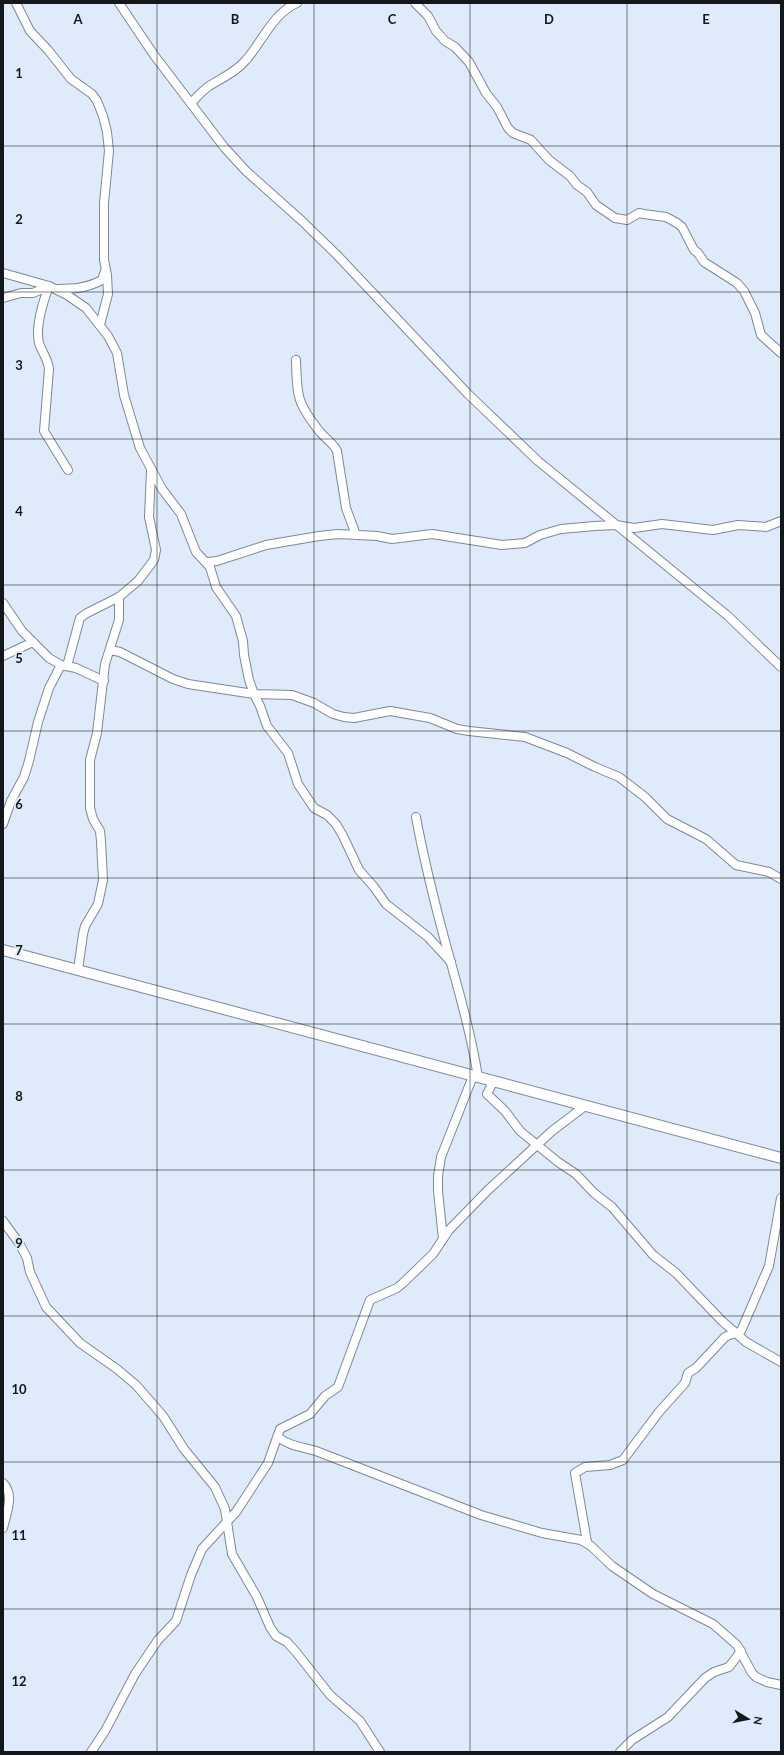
<svg xmlns="http://www.w3.org/2000/svg" width="784" height="1755" font-family="Lato,sans-serif">
	<style>
		.lines { fill: none; stroke-linecap: round; stroke-linejoin: round }
		.minor-casing { stroke: #7e8897; stroke-width: 10 }
		.tertiary-casing { stroke: #7e8897; stroke-width: 12 }
		.minor { stroke: #fff; stroke-width: 8 }
		.tertiary { stroke: #fff; stroke-width: 10 }
		.grid { fill: none; stroke: #13171c; stroke-width: 1; stroke-opacity: 0.55 }
		.grid-label { font-size: 13px; text-anchor: middle; font-weight: bold; fill: #13171c; stroke: #dfeafb; stroke-width: 4; stroke-linejoin: round; paint-order: stroke }
	</style>
	<rect width="100%" height="100%" fill="#dfeafb"/>
	<g class="lines">
		<defs>
			<g id="minor">
				<polyline points="16,3 30,31 48,50 71,79 92,94 97,101 103,116 107,132 109,151 104,203 104,260 107,275 108,294 100,325"/>
				<polyline points="119,3 154,55 224,147 246,171 302,221 337,255 468,394 538,461 728,616 781,667"/>
				<polyline points="415,3 428,16 436,31 445,41 455,47 469,62 486,93 497,107 508,128 513,133 531,140 549,160 570,176 577,185 587,192 596,205 615,218 627,220 639,213 644,214 666,217 677,223 682,227 694,250 698,253 704,262 737,283 744,291 755,313 761,335 781,353"/>
				<path d="M 191,103 C 197,97 202,91 209,86 C 222,78 236,72 246,60 C 262,42 273,13 297,3"/>
				<polyline points="3,273 49,286 67,295 86,308 108,336 117,353 124,395 140,448 162,489 181,514 196,552 210,567 216,587 236,616 243,641 244,655 249,680 254,694 260,706 267,726 288,753 298,784 314,808 327,815 336,824 343,836 359,870 374,887 386,904 428,937 451,962"/>
				<path d="M 57,289 C 74,289 87,288 102,280 L 105,271"/>
				<path d="M 3,298 L 21,293 L 33,293 L 49,286 C 43,302 35,326 39,343 C 42,352 48,359 49,369 L 44,431 L 68,470"/>
				<path d="M 296,360 C 297,397 297,403 320,432 C 326,439 334,444 337,451 L 346,508 L 356,535"/>
				<polyline points="206,562 217,561 266,545 319,536 338,534 377,536 392,539 432,534 502,545 525,543 540,535 561,529 595,526 616,525 634,528 662,524 713,530 738,525 766,527 781,521"/>
				<polyline points="3,603 22,631 49,658 61,665 76,668 104,681"/>
				<polyline points="110,650 120,652 173,679 188,684 254,694 292,695 314,703 333,714 344,717 354,718 390,711 430,718 457,729 469,731 525,737 567,753 595,767 619,777 645,797 667,819 706,839 736,865 769,872 781,879"/>
				<polyline points="3,656 33,642"/>
				<polyline points="67,666 80,618 87,613 119,597 138,581 154,560 156,550 149,517 151,471"/>
				<path d="M 416,817 C 423,855 432,892 442,930 C 455,979 470,1027 478,1077"/>
				<polyline points="3,824 11,801 24,777 29,761 38,722 49,688 61,665"/>
				<polyline points="78,970 83,934 85,926 98,904 103,880 101,841 100,831 93,819 90,808 90,760 97,733 105,664 119,620 119,597"/>
				<polyline points="493,1082 487,1094 505,1111 520,1131 558,1162 576,1174 594,1193 612,1207 653,1255 676,1273 722,1321 746,1342 781,1362"/>
				<polyline points="3,1221 19,1243 27,1258 30,1272 46,1307 80,1343 117,1369 136,1385 163,1416 184,1449 215,1487 225,1509 232,1554 257,1597 270,1627 276,1636 287,1642 296,1652 330,1695 360,1721 380,1752"/>
				<polyline points="443,1239 438,1191 438,1176 441,1157 473,1076"/>
				<path d="M 278,1437 C 289,1446 302,1447 316,1451 L 481,1515 L 542,1533 L 581,1540 L 591,1546 L 612,1566 L 653,1594 L 713,1624 L 737,1645 L 752,1673 L 756,1677 L 767,1682 L 781,1685"/>
				<path d="M 3,1483 C 15,1495 6,1514 3,1528"/>
				<path d="M 587,1542 L 575,1473 L 585,1467 L 610,1465 L 623,1460 L 659,1412 L 685,1383 L 688,1373 L 696,1368 L 725,1337 C 730,1334 736,1334 741,1331 L 769,1266 L 781,1198"/>
				<polyline points="91,1752 105,1731 135,1674 158,1640 176,1621 191,1575 202,1549 236,1512 268,1463 280,1429 310,1414 325,1396 338,1387 370,1300 397,1288 403,1283 433,1254 449,1230 487,1191 552,1131 585,1106"/>
				<polyline points="620,1752 632,1740 668,1717 705,1678 714,1672 729,1667 741,1651"/>
			</g>
			<polyline id="tertiary" points="3,950 781,1158"/>
		</defs>
		<use href="#minor" class="minor-casing"/>
		<use href="#tertiary" class="tertiary-casing"/>
		<use href="#minor" class="minor"/>
		<use href="#tertiary" class="tertiary"/>
	</g>
	<path class="grid" d="M 157,3 L 157,1752M 314,3 L 314,1752M 470,3 L 470,1752M 627,3 L 627,1752M 3,146 L 781,146M 3,292 L 781,292M 3,439 L 781,439M 3,585 L 781,585M 3,731 L 781,731M 3,878 L 781,878M 3,1024 L 781,1024M 3,1170 L 781,1170M 3,1316 L 781,1316M 3,1462 L 781,1462M 3,1609 L 781,1609"/>
	<g class="grid-label">
		<text x="78" y="24">A</text>
		<text x="235" y="24">B</text>
		<text x="392" y="24">C</text>
		<text x="549" y="24">D</text>
		<text x="706" y="24">E</text>
		<text x="19" y="78">1</text>
		<text x="19" y="224">2</text>
		<text x="19" y="370">3</text>
		<text x="19" y="516">4</text>
		<text x="19" y="663">5</text>
		<text x="19" y="809">6</text>
		<text x="19" y="955">7</text>
		<text x="19" y="1101">8</text>
		<text x="19" y="1248">9</text>
		<text x="19" y="1394">10</text>
		<text x="19" y="1540">11</text>
		<text x="19" y="1686">12</text>
	</g>
	<rect width="784" height="1755" fill="none" stroke="#13171c" stroke-width="8"/>
	<g transform="translate(748 1719) rotate(100)" stroke="#dfeafb" stroke-width="3" paint-order="stroke">
	<path d="M0-3L7 15L0 10L-7 15Z" fill="#13171c"/>
	<text y="-6" font-size="11" font-weight="bold" text-anchor="middle" fill="#13171c">N</text>
	</g>
</svg>
